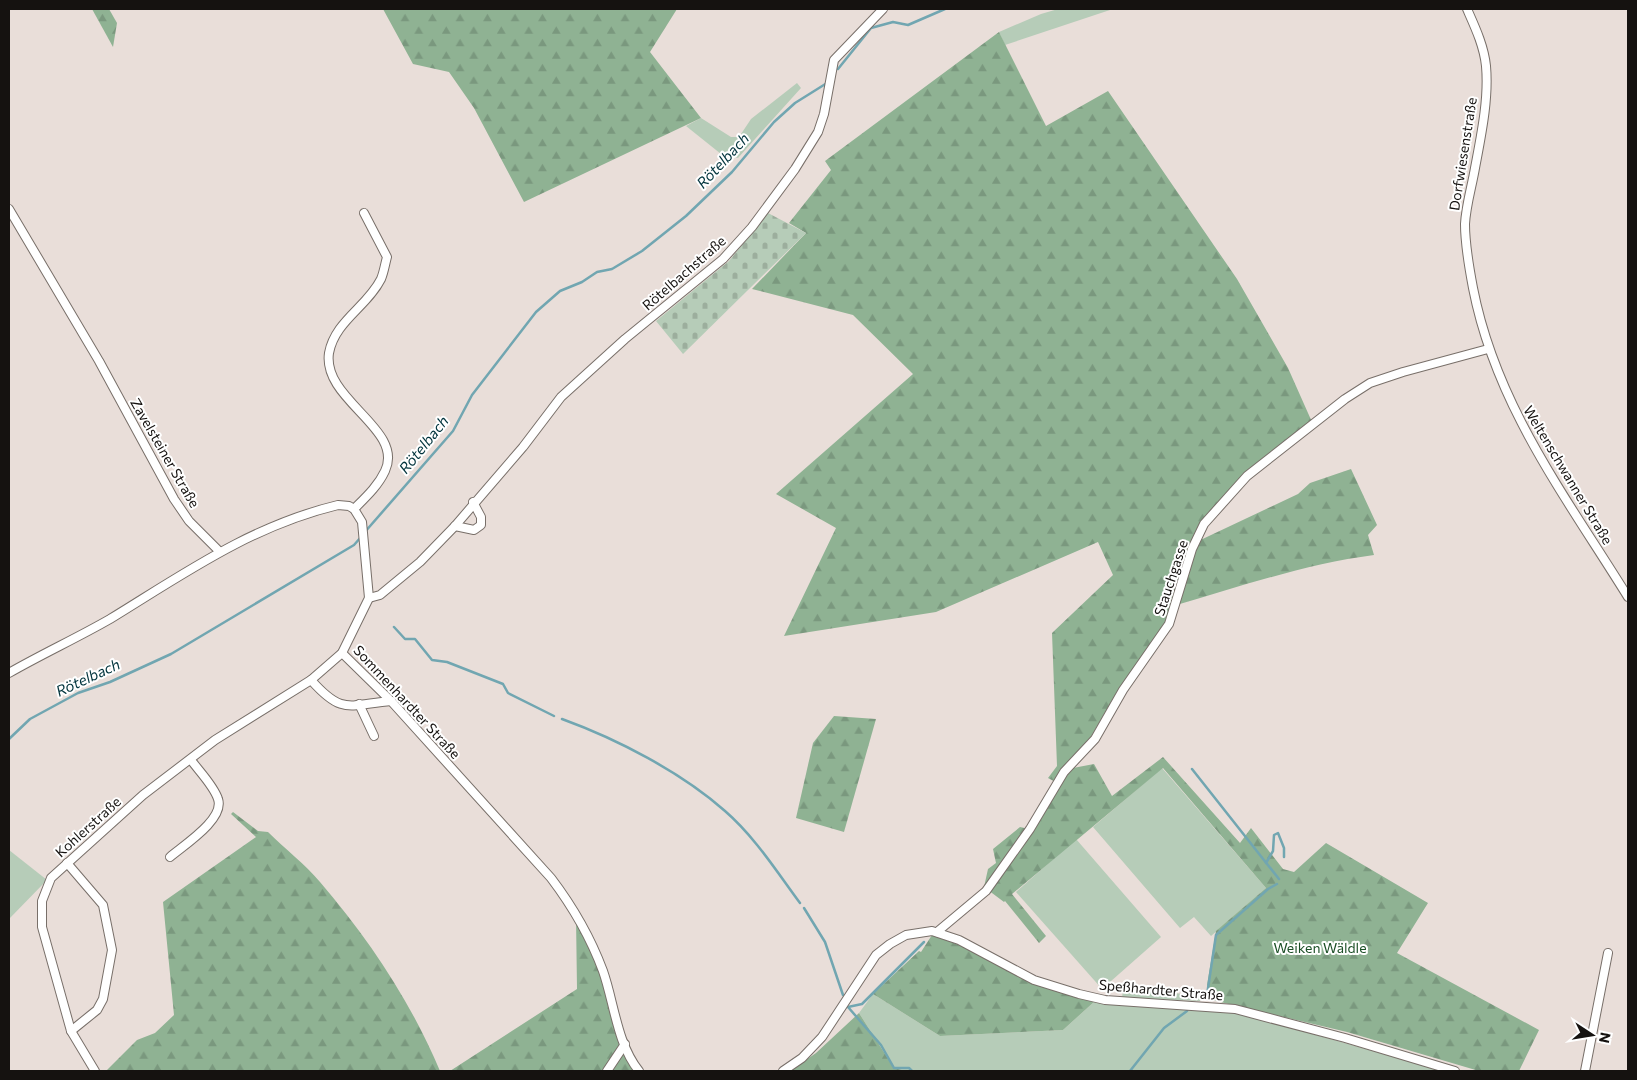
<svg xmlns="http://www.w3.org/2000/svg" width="1637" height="1080" font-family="Commissioner,sans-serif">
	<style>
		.grass { fill: #b6ccb8 }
		.forest { fill: url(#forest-firs) }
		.cemetery { fill: url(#cemetery-stones) }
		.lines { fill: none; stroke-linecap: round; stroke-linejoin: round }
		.stream { stroke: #71a6b1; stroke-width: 2.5 }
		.minor-casing { stroke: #786f69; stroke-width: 10 }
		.minor { stroke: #fff; stroke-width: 8 }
		.labels { text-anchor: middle; stroke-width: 4; stroke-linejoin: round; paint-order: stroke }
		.street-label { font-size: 14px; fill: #151210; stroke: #fff }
		.park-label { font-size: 14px; fill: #1b4f26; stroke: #fff }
		.water-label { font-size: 15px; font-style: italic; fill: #00333c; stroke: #fff }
	</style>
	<defs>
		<pattern id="forest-firs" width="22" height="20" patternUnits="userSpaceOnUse" patternTransform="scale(1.25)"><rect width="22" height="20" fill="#8fb293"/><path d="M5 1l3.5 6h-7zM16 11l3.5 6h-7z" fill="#7a987e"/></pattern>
		<pattern id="cemetery-stones" width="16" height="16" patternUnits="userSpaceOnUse" patternTransform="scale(1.25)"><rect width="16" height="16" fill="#b6ccb8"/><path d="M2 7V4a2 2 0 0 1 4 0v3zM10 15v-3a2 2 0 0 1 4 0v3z" fill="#9cae9d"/></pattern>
	</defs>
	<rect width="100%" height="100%" fill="#e9ded9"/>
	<g class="grass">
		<polygon points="1058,9 1113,9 1005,45 999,32 1041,14"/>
		<polygon points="797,83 801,88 738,158 721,154 686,126 701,118 731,137 739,137 751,119"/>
		<polygon points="1162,768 1266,888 1211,936 1194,917 1180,928 1093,827"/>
		<polygon points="1076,839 1161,937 1102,989 1016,892"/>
		<polygon points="9,850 47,880 9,919"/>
		<polygon points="1123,990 1201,995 1200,1001 1122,998"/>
		<polygon points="873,994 940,1036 1063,1030 1095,1001 1208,1008 1243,1014 1443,1071 906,1071 894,1068 859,1013"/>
	</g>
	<g class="forest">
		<polygon points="92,9 109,9 117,23 113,47"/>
		<polygon points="383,9 677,9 650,52 701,118 524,202 474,108 449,72 413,64"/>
		<path d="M 999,32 L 1046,126 L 1108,91 L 1237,279 L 1288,368 L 1312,422 L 1246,474 L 1192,544 L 1298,494 L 1310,483 L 1351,469 L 1377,525 L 1368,535 L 1374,555 C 1305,564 1239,587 1173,606 L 1160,635 L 1119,688 L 1073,768 L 1094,764 L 1112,796 L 1163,757 L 1240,843 L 1251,828 L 1283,869 L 1294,872 L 1326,843 L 1428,903 L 1397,953 L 1539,1030 L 1519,1071 L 1479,1071 L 1347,1032 L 1212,1000 L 1207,985 L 1216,931 L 1266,888 L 1163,768 L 1012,894 L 1046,936 L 1039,943 L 1005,901 L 1004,902 L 984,887 L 988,869 L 996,863 L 993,849 L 1020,827 L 1033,830 L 1061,785 L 1048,778 L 1057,766 L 1052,633 L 1113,575 L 1098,542 L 936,612 L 784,636 L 836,528 L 776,494 L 913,374 L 853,315 L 752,289 L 806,233 L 789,223 L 831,170 L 825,161 Z"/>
		<polygon points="834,716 876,719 844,832 796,818 813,743"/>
		<path d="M 233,812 L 258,831 L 268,832 C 285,849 305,864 320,882 C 369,939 411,1002 440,1071 L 106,1071 L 137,1040 L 155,1033 L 174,1015 L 163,902 L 256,837 L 231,814 Z"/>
		<polygon points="576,917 601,973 636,1071 450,1071 577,989"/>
		<path d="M 932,935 C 968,946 998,966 1032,982 C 1052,991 1074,996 1095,1001 L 1063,1030 L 940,1036 L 873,994 L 919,951 L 921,952 Z"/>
		<polygon points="859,1013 894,1068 906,1071 790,1071 816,1053"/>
	</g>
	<polygon class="cemetery" points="768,213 806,233 683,354 656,321 729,261"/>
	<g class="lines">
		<g class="stream">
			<polyline points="838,69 871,28 893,22 908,25 945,9"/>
			<polyline points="364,533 453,431 472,395 536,312 560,291 582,282 597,272 612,269 642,251 686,216 732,172 774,122 795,103 827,83"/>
			<polyline points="394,627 405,639 415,639 432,660 447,662 503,684 508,693 554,716"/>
			<path d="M 562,719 C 617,739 681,772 725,811 C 755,837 777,872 800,903"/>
			<polyline points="9,739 30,719 78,693 110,682 171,654 354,545 361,537"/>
			<polyline points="1192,769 1279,879"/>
			<polyline points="1266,863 1273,851 1274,835 1278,833 1284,848 1284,857"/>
			<polyline points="804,908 825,942 843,995"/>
			<polyline points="1207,995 1216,935 1268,889 1277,884"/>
			<polyline points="848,1007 862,1004 924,942"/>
			<polyline points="848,1007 881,1045 894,1068 909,1068 912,1071"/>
			<polyline points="1130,1071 1164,1028 1187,1011"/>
		</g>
		<defs>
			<g id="minor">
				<path d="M 1467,9 C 1475,27 1484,46 1486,66 C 1489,99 1481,136 1475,168 C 1472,186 1466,205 1465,224 C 1465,245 1469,267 1473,288 C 1496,406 1566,497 1628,597"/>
				<polyline points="9,209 99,361 174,499 189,521 219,551"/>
				<path d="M 354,509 C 366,497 378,486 385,471 C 405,429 322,400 329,353 C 335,321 367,307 381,279 C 384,272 385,264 387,257 L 364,213"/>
				<polyline points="455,526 474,530 481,525 481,517 473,502"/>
				<polyline points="369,598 380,595 420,562 455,526 523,447 561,397 625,339 723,259 752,227 795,169 818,132 824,114 834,60 883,9"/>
				<path d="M 342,653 L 391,701 L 551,878 C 573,907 590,936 603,971 C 614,1002 617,1044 639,1071"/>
				<path d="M 9,673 C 42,654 77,638 110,619 C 185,573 251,526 338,505 L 349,506 L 354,509 L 362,522 L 369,598 L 342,653 L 311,680 L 215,740 L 143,795 L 51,878 L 42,901 L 42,927 L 71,1031 L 95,1071"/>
				<path d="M 311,680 C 342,715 348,705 391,701"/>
				<polyline points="359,704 374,736"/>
				<path d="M 170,857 C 184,845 225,819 218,799 C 214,786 199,771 191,760"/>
				<polyline points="67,863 103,905 112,950 103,999 97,1010 71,1031"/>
				<polyline points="937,932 986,891 1030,829 1064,772 1095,739 1123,690 1169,624 1192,549 1204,524 1247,476 1345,399 1370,383 1403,372 1488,349"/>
				<polyline points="607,1071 625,1044"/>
				<polyline points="783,1071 802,1058 822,1037 876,955 890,944 906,935 932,931 959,940 1034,980 1079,994 1105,1000 1235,1009 1345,1038 1455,1071"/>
				<polyline points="1585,1071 1608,953"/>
			</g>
		</defs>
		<use href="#minor" class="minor-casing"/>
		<use href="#minor" class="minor"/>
	</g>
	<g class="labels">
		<g class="street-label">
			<text transform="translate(1463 154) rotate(-81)" y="5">Dorfwiesenstraße</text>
			<text transform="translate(684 273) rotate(-41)" y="5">Rötelbachstraße</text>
			<text transform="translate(165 453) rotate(60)" y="5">Zavelsteiner Straße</text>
			<text transform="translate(1568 475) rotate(59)" y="5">Weltenschwanner Straße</text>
			<text transform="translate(1171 578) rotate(-72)" y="5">Stauchgasse</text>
			<text transform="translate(407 702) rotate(47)" y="5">Sommenhardter Straße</text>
			<text transform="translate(88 827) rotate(-42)" y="5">Kohlerstraße</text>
			<text transform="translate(1161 990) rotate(5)" y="5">Speßhardter Straße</text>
		</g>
		<g class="park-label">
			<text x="1320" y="953">Weiken Wäldle</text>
		</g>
		<g class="water-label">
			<text transform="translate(723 161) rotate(-47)" y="5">Rötelbach</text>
			<text transform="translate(424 445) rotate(-51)" y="5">Rötelbach</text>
			<text transform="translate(88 678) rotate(-25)" y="5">Rötelbach</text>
		</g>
	</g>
	<rect width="1637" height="1080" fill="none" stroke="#151210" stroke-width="20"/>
	<g transform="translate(1592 1035) rotate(102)" stroke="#ffffff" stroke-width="4" paint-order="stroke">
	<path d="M0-4L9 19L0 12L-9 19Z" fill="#151210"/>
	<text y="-8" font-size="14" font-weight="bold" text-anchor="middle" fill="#151210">N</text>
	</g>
</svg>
